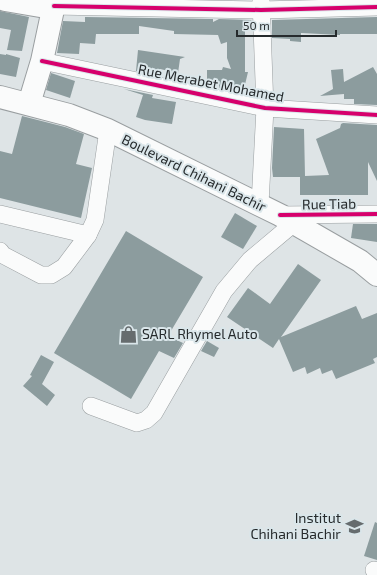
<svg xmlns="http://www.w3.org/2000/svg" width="377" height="575" font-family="'Exo 2',sans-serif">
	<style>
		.building { fill: #8c9c9e }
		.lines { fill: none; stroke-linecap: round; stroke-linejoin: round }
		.minor-casing { stroke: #999ea0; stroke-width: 18 }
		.major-casing { stroke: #999ea0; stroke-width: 24 }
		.minor { stroke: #fafbfb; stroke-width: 17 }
		.major { stroke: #fafbfb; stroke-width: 22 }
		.cycleway-casing { stroke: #dae6ea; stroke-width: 6 }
		.cycleway { stroke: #d6006c; stroke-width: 4 }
		.labels { text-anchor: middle; stroke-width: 4; stroke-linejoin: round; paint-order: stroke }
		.street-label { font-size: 14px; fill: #262b2d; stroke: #dae6ea }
		.poi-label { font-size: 14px; fill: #262b2d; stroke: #dae6ea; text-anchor: start }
	</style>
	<rect width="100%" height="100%" fill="#dee4e6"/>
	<g class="building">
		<polygon points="0,11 29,17 22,51 7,50 11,30 0,28"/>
		<polygon points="85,17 213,19 213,22 219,19 252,20 243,23 245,31 245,72 248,72 243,93 219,88 219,84 207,84 207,70 222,70 223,67 231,69 227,58 227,42 221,44 218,35 174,34 174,31 139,26 139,34 96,34 95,44 80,43 79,54 57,53 63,21 85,22"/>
		<polygon points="377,17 377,34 340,34 340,35 301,33 301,42 290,41 290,39 272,38 272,20"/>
		<polygon points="138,50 185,57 180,59 178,73 160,69 159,75 136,71"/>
		<polygon points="0,54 6,55 6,54 20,58 16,77 0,74"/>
		<polygon points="373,67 377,74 377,105 354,104 354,99 344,99 344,94 320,96 333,89 331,70 343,69 344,82"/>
		<polygon points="51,73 75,81 70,98 46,90"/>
		<polygon points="124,89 153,95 152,98 176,102 172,124 145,120 136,117 143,95"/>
		<polygon points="22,116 65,127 84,134 76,164 92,168 81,218 0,198 0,151 12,154"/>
		<polygon points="343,123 377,125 377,181 368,162 368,195 300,195 300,177 273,177 272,168 274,127 304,129 305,176 329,175 316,139 340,128 341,124"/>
		<polygon points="235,213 257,226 243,249 221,237"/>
		<polygon points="353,224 377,224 377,242 351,238"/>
		<polygon points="126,231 203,277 168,336 183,343 174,358 159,351 131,399 54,353"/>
		<polygon points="298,264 321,280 281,337 356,306 362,319 377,313 377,357 373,359 375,363 336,379 332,370 322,374 320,368 307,374 305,367 293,372 279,339 273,348 227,317 248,288 270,304"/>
		<polygon points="207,341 219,348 214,357 201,351"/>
		<polygon points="41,355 54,362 42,384 55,395 47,406 23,386 32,376 30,375"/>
		<polygon points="375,522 377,523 377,560 364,556"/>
	</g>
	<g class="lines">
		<defs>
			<g id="minor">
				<polyline points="54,6 261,10 377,7"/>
				<polyline points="42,61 265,108 377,115"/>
				<polyline points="260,204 265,108 261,0"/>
				<polyline points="0,214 88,235"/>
				<polyline points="281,215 377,214"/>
				<polyline points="0,251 3,255 41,275 51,275 64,267 88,235 95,220 108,130"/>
				<polyline points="91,406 137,423 146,420 154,413 224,291 250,260 294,223"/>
				<polyline points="374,570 377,571"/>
			</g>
			<g id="major">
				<polyline points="5,0 40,6 54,6"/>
				<polyline points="0,97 69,115 108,130 280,215 360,261 377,275"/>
				<polyline points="29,104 42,61 55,0"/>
			</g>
		</defs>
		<use href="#minor" class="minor-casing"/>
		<use href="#major" class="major-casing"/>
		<use href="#minor" class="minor"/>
		<use href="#major" class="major"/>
		<defs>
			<g id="cycleway">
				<polyline points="54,6 261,10 377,7"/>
				<polyline points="42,61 265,108 377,115"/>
				<polyline points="280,215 377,214"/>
			</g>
		</defs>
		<use href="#cycleway" class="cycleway-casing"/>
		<use href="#cycleway" class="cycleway"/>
	</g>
	<defs>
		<symbol id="shop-bare" viewBox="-9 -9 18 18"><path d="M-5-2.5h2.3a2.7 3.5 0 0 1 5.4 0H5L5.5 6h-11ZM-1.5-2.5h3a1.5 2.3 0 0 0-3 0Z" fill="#666c6e" stroke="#dae6ea" stroke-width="2.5" paint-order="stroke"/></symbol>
		<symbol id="university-bare" viewBox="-9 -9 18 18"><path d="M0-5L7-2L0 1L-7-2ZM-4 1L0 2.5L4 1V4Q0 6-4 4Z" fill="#666c6e" stroke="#dae6ea" stroke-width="2.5" paint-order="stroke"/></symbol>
	</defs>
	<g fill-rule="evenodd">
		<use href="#shop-bare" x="116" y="322" width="25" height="25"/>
		<use href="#university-bare" x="342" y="514" width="25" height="25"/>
	</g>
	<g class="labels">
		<g class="street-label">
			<text transform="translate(211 83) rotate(11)" y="5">Rue Merabet Mohamed</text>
			<text transform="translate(194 173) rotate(26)" y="5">Boulevard Chihani Bachir</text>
			<text transform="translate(329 204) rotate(-1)" y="5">Rue Tiab</text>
		</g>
		<g class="poi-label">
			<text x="142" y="339">SARL Rhymel Auto</text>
			<text x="341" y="523" text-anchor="end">Institut<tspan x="341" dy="16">Chihani Bachir</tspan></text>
		</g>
	</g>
	<path d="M237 30v6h99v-6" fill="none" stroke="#262b2d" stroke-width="2"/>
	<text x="243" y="30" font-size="12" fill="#262b2d" stroke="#dae6ea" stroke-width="3" paint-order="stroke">50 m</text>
</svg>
